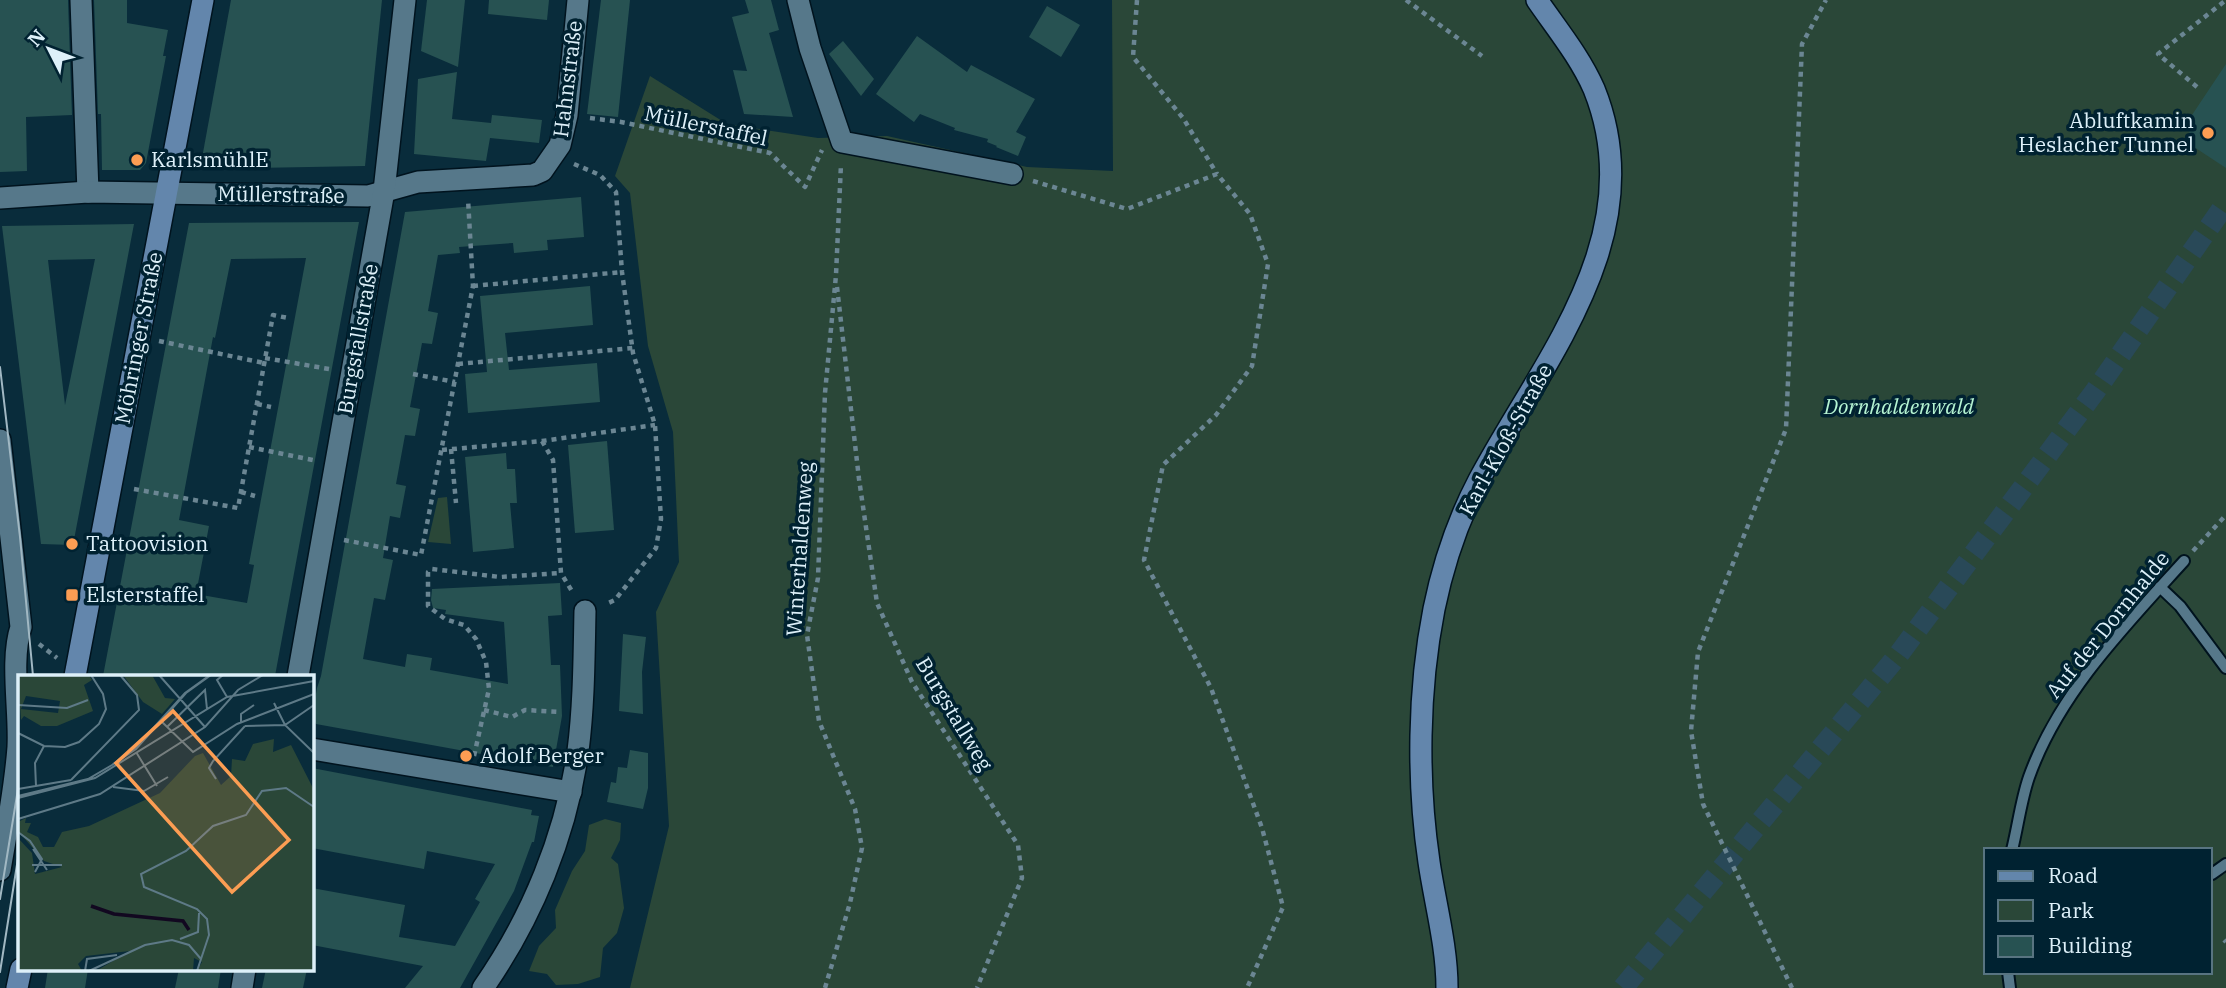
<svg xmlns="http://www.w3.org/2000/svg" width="2226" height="988" font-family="'IBM Plex Serif',serif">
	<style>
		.green { fill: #2a4738; fill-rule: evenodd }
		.building { fill: #275252; fill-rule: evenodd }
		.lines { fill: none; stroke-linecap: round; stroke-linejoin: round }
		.primary-tunnel { stroke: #294958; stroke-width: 21; stroke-dasharray: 21 10; stroke-linecap: butt }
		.lane-casing { stroke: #00131e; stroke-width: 14 }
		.street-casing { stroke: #00131e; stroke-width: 24 }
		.secondary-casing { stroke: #00131e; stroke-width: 24 }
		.path { stroke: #6b8693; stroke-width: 4.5; stroke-dasharray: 5 5; stroke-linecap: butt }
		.lane { stroke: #56788a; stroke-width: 10 }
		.street { stroke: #56788a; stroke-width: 21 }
		.secondary { stroke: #6386ac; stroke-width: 21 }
		.tram { stroke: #a1b8c3; stroke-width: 2 }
		.poi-dot { fill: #fc9d53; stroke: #002231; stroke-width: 2.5 }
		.labels { text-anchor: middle; stroke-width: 7; stroke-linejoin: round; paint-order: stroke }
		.street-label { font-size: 21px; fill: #ddf0f9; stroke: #002231 }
		.poi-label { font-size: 21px; fill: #ddf0f9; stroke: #002231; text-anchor: start }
		.park-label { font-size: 21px; font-style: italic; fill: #b6f5d3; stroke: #002231 }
		.inset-river { fill: none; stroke: #120820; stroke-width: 3.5 }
		.inset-road { fill: none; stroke: #5e7a87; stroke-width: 2 }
		.view { fill: #fc9d53; fill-opacity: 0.15; stroke: #fc9d53; stroke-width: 3.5 }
		.inset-edge { fill: none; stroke: #ddf0f9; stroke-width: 3.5 }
	</style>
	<rect width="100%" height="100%" fill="#092c3b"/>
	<g class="green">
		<path d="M 1112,0 L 2226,0 L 2226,988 L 630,988 L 669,826 L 656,612 L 679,562 L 673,432 L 648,346 L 630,193 L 615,176 L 650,76 L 727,124 L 818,138 L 887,136 L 1027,167 L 1113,171 ZM 1986,850 L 2210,850 L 2210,972 L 1986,972 Z"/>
		<polygon points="447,497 451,544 428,542 438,498"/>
		<polygon points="605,819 621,823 620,840 611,858 618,864 624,908 617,933 603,948 600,977 578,984 556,985 547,974 529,971 539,946 556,928 555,910 572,871 585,851 589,825"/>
	</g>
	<g class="building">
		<polygon points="0,0 68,0 72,115 26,117 27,171 0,172"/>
		<polygon points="94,0 127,0 127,23 168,30 163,56 166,56 146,163 140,170 102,170 101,114 98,114"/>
		<polygon points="231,0 382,0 365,166 200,169"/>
		<polygon points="427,0 465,0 458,67 421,51"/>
		<polygon points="489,0 549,0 547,20 488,14"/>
		<polygon points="601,0 630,0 618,117 587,114"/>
		<polygon points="745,0 771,0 779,30 769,33 793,117 744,114 733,70 747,71 732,17 749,13"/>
		<polygon points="1047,6 1080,25 1061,57 1029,37"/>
		<polygon points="917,36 967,72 971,65 1035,99 1016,132 1026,137 1018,156 996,147 997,146 987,142 988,139 954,130 955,128 920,114 914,122 876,94"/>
		<polygon points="843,41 874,79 861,96 829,54"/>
		<polygon points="2226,64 2226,168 2191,145 2188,121"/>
		<polygon points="457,72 452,119 491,123 492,115 542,120 539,143 490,138 486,161 414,154 418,79"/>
		<polygon points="581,197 584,237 547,240 548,250 514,253 513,243 459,247 460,253 438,255 428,311 438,313 432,344 422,343 410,407 420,409 415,436 405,435 396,484 406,486 400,518 390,516 383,558 393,560 385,600 374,598 363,659 405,667 407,654 432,658 430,670 508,684 504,622 445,614 446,610 433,608 431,600 432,589 560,583 562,615 548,616 551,665 560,665 562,716 553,767 316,724 312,717 317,688 321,676 405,212"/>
		<path d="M 359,222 L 275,676 L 103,676 L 189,223 ZM 306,258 L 249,564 L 254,565 L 247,603 L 196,594 L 209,526 L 179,520 L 213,337 L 215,338 L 231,259 Z"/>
		<path d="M 134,224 L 73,545 L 41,544 L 2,226 ZM 95,259 L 65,405 L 48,260 Z"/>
		<polygon points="590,286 593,325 505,333 509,370 597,363 600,402 468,413 465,374 487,372 480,296"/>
		<polygon points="607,441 614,530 575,533 568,445"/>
		<polygon points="506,453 507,469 515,469 517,503 510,503 514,548 473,552 465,457"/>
		<polygon points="623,634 646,637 642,672 643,714 619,711"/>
		<polygon points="630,750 648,753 648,788 643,809 607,802 611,782 616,783 618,767 627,768"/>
		<polygon points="312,768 532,810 531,815 539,816 534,842 532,842 514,891 460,988 405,988 423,966 312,945 312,888 405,905 399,937 455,946 480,902 475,899 495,864 427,851 424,869 312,848"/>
		<polygon points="48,969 88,969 85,988 45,988"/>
		<polygon points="179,969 221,969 218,988 175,988"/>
		<polygon points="266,969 307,969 303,988 262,988"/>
	</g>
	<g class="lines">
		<polyline class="primary-tunnel" points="1623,988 1899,654 2096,390 2226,203"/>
		<defs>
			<g id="lane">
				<polyline points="2160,587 2180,606 2226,668"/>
				<path d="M 2012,850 C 2018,826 2021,800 2029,777 C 2059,693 2125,626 2184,561"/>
				<polyline points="2212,874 2226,864"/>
				<polyline points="2008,972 2010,988"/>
			</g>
			<g id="street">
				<polyline points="81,0 88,192"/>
				<polyline points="798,0 810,48 842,142 1012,174"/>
				<polyline points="0,198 88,192 368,196 418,182 533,175 542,171 560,145 567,115 578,0"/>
				<path d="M 0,440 L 21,627 C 10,660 20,711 18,747 C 15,788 7,829 0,870"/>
				<polyline points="298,676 384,191 405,0"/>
				<polyline points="312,749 571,792"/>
				<polyline points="242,988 245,969"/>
				<path d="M 483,988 C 532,918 566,835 578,751 C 584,704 584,658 585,611"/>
			</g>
			<g id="secondary">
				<polyline points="75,676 203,0"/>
				<polyline points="17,988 21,969"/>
				<path d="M 1447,988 C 1447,946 1435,903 1429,862 C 1417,781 1418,690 1434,609 C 1443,565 1458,520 1479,480 C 1543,360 1653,235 1594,89 C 1580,57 1557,29 1537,0"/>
			</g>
		</defs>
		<use href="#lane" class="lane-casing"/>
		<use href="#street" class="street-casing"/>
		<use href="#secondary" class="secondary-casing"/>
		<g class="path">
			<polyline points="1137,0 1133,57 1183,118 1217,174"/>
			<polyline points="1406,0 1482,56"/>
			<polyline points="2197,87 2158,54 2226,0"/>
			<polyline points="590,118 621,122 770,153 805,187 822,150"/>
			<polyline points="574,164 600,175 616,192 622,272 633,353 655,425 661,519 656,548 615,600 606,604"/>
			<polyline points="1033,181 1127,209 1217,174 1250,214 1268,264 1252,366 1216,415 1163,465 1144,560 1211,688 1262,828 1283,907 1247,988"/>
			<polyline points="473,286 622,272"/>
			<polyline points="837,287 859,479 877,603 912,682 1018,845 1022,878 977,988"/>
			<polyline points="159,341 264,363"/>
			<polyline points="265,358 329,369"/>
			<polyline points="458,364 633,348"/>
			<polyline points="413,374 455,382"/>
			<polyline points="257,404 271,407"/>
			<polyline points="542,441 553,460 561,573 573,593"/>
			<polyline points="249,447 313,460"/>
			<polyline points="451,449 456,503"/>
			<polyline points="442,450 542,441 655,425"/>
			<polyline points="134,489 238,508 273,315 288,318"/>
			<polyline points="241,492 255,496"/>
			<polyline points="344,540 421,555 473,286 468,199"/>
			<polyline points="2193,551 2226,515"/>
			<polyline points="39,644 57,658"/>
			<polyline points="484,710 512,717 525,710 561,712"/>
			<polyline points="474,756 489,689 486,662 476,639 464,625 445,619 428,606 428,572 432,569 500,577 561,573"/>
			<polyline points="2224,940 2226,942"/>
			<polyline points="825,988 850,903 862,848 855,809 819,721 807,635 818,578 825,393 836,275 841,164"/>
			<polyline points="1792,988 1703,804 1691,731 1698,652 1786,429 1802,44 1826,0"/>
		</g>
		<use href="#lane" class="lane"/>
		<use href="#street" class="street"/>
		<use href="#secondary" class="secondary"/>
		<g class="tram">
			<polyline points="0,367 20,537 33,676"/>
			<polyline points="0,899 19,783"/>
			<polyline points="0,972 19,852"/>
		</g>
	</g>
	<g class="poi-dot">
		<circle cx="2208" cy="133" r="7"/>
		<circle cx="137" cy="160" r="7"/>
		<circle cx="72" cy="544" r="7"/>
		<rect x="65" y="588" width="14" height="14" rx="3.5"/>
		<circle cx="466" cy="756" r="7"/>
	</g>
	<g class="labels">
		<g class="street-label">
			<text transform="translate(568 79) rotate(-83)" y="7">Hahnstraße</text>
			<text transform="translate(706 126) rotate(12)" y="7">Müllerstaffel</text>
			<text transform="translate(281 195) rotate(1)" y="7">Müllerstraße</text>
			<text transform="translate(139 338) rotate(-79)" y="7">Möhringer Straße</text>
			<text transform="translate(358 339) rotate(-80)" y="7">Burgstallstraße</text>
			<text transform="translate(1506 440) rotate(-61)" y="7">Karl-Kloß-Straße</text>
			<text transform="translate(800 549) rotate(-86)" y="7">Winterhaldenweg</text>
			<text transform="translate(2108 625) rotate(-51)" y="7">Auf der Dornhalde</text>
			<text transform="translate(954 714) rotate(59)" y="7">Burgstallweg</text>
		</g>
		<g class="poi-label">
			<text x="2194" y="128" text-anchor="end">Abluftkamin<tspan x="2194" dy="24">Heslacher Tunnel</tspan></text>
			<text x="151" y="167">KarlsmühlE</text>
			<text x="86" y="551">Tattoovision</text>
			<text x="86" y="602">Elsterstaffel</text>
			<text x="480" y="763">Adolf Berger</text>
		</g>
		<g class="park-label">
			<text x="1899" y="414">Dornhaldenwald</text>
		</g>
	</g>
	<g transform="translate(18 675)">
		<rect width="296" height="296" fill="#092c3b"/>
		<path d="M 0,0 L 71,0 L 74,5 L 66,10 L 75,36 L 39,51 L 23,51 L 6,41 L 3,45 ZM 8,21 L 42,26 L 40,38 L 3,34 ZM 105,0 L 134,0 L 147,23 L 157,24 L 144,39 L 125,27 ZM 256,64 L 255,77 L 273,70 L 296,115 L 296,296 L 179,296 L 184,287 L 176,283 L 175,296 L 78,296 L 112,276 L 68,281 L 60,289 L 64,296 L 0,296 L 0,163 L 14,178 L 17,199 L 44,192 L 26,186 L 0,156 L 0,147 L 8,143 L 7,148 L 13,148 L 9,157 L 20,162 L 25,172 L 36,172 L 44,157 L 71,151 L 142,118 L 177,81 L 185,78 L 203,110 L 213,101 L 214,84 L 227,86 L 235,69 Z" fill="#2a4738" fill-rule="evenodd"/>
		<path class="inset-river" d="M 73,231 L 96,239 L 165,246 L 171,255"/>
		<path class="inset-road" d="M 141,0 L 187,52M 205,0 L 199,5 L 209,22M 256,28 L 267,50 L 296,78M 0,30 L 49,33 L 70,25M 142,45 L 175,77 L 219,49 L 296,19M 223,47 L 223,39 L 236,30M 227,51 L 267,50 L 296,30M 149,52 L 187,15 L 189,34M 0,58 L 26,71 L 47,72 L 61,67 L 81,49 L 88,34 L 85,19 L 73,0M 118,77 L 139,111M 94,90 L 120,70 L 167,18 L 192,0M 198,104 L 191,93 L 195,86 L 227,51M 53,105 L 121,35 L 119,20 L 102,0M 18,111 L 17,88 L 26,71M 95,112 L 126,116 L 150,102M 0,114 L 53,105M 0,121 L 70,104 L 94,90 L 118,74 L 168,18 L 193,0M 0,123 L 77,103 L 209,22 L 296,6M 0,144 L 82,119 L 187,52 L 220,15 L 245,0M 0,157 L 12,166 L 24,184 L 17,197M 15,174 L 29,195M 14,190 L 44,190M 162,264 L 180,257 L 181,238M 67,296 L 69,284 L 99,280M 71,296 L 127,270 L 154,265 L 171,270 L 183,284M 179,296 L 191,260 L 189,244 L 179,234 L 126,212 L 123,199 L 168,176 L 195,151 L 228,140 L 244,116 L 268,113 L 296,132"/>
		<path class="view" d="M 155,36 L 271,165 L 214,217 L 98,88 Z"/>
		<rect width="296" height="296" class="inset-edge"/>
	</g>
	<rect x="1984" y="848" width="228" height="126" fill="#002231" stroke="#587481" stroke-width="2"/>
	<rect x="1998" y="871" width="35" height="10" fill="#6386ac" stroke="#587481" stroke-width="2"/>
	<text x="2048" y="883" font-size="21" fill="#ddf0f9">Road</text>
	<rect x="1998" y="900" width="35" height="21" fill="#2a4738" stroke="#587481" stroke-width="2"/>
	<text x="2048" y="918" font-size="21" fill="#ddf0f9">Park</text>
	<rect x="1998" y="936" width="35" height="21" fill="#275252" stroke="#587481" stroke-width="2"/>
	<text x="2048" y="953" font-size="21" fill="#ddf0f9">Building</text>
	<g transform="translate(49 49) rotate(312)" stroke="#002231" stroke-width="5" paint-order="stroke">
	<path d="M0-5L12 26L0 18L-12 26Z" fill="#ddf0f9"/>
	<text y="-10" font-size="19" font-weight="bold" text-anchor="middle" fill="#ddf0f9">N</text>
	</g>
</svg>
